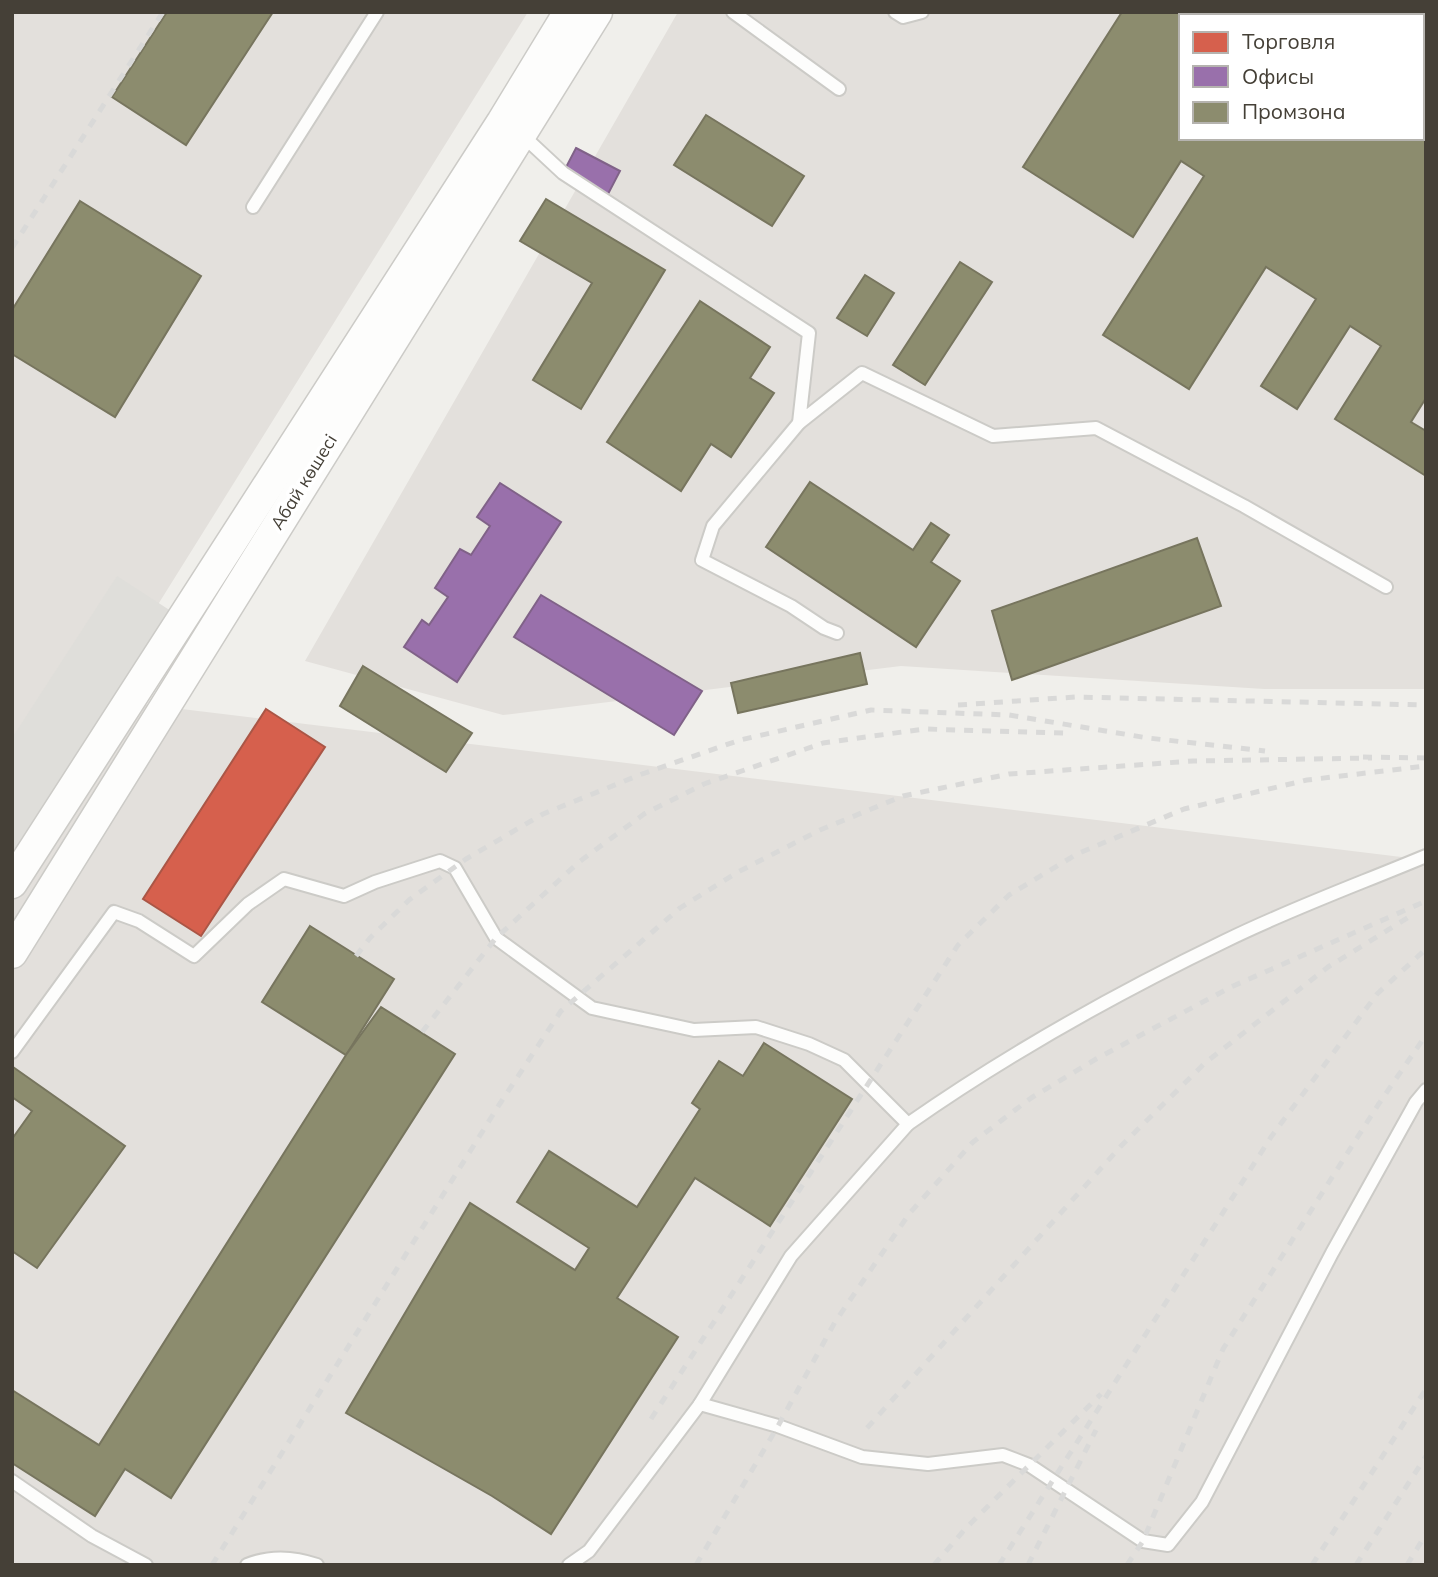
<svg xmlns="http://www.w3.org/2000/svg" width="1438" height="1577" font-family="Mulish,sans-serif">
	<style>
		.industrial { fill: #e3e0dc; fill-rule: evenodd }
		.parking { fill: #dfdeda }
		.shops { fill: #d6604d; stroke: #aa5646; stroke-width: 2 }
		.offices { fill: #9970ab; stroke: #806288; stroke-width: 2 }
		.industry { fill: #8c8c6e; stroke: #77755e; stroke-width: 2 }
		.lines { fill: none; stroke-linecap: round; stroke-linejoin: round }
		.service-casing { stroke: #cccbc7; stroke-width: 16 }
		.tertiary-casing { stroke: #cccbc7; stroke-width: 33 }
		.service { stroke: #fdfdfc; stroke-width: 12 }
		.tertiary { stroke: #fdfdfc; stroke-width: 30 }
		.rail { stroke: #d9d9d8; stroke-width: 5; stroke-dasharray: 9 9; stroke-linecap: butt }
		.labels { text-anchor: middle; stroke-width: 7; stroke-linejoin: round; paint-order: stroke }
		.street-label { font-size: 18px; fill: #454037; stroke: #fff }
	</style>
	<rect width="100%" height="100%" fill="#f0efeb"/>
	<g class="industrial">
		<polygon points="12,12 528,12 99,699 1426,860 1426,1565 12,1565"/>
		<path d="M 678,12 L 1426,12 L 1426,689 L 1264,689 L 901,666 L 503,715 L 305,661 ZM 1181,16 L 1422,16 L 1422,138 L 1181,138 Z"/>
	</g>
	<polygon class="parking" points="117,576 174,613 12,865 12,738"/>
	<polygon class="shops" points="266,709 325,747 201,936 143,899"/>
	<g class="offices">
		<polygon points="576,148 620,171 607,196 563,173"/>
		<polygon points="500,483 561,522 457,682 404,647 422,620 429,625 448,597 435,588 460,549 471,555 490,526 477,517"/>
		<polygon points="541,595 702,691 674,735 514,637"/>
	</g>
	<g class="industry">
		<polygon points="167,12 273,12 186,145 112,97"/>
		<polygon points="1122,12 1308,12 1314,16 1181,16 1181,138 1422,138 1422,46 1426,48 1426,398 1411,422 1426,431 1426,476 1335,419 1381,346 1350,326 1297,409 1261,386 1316,299 1266,267 1189,389 1103,335 1204,176 1181,161 1133,237 1023,167"/>
		<polygon points="706,115 804,176 772,226 674,165"/>
		<polygon points="546,199 665,270 581,409 533,380 592,283 520,241"/>
		<polygon points="80,201 201,276 115,417 12,354 12,310"/>
		<polygon points="960,262 992,282 925,385 893,365"/>
		<polygon points="865,275 894,293 867,336 837,318"/>
		<polygon points="700,301 770,347 750,378 774,393 731,457 711,444 681,491 607,442"/>
		<polygon points="810,482 913,550 931,523 949,535 931,562 960,581 916,647 766,547"/>
		<polygon points="1197,538 1221,606 1012,680 992,611"/>
		<polygon points="860,653 867,684 738,713 731,683"/>
		<polygon points="363,666 472,733 446,772 340,706"/>
		<polygon points="310,926 394,979 346,1055 262,1002"/>
		<polygon points="381,1007 455,1054 171,1498 125,1469 95,1516 12,1463 12,1390 99,1445 346,1055"/>
		<polygon points="764,1043 852,1099 770,1226 695,1178 617,1298 678,1337 551,1534 492,1496 346,1413 470,1203 575,1270 589,1248 517,1202 549,1151 637,1207 700,1109 692,1103 719,1061 743,1076"/>
		<polygon points="13,1067 125,1146 37,1268 12,1251 12,1139 32,1111 12,1097"/>
	</g>
	<g class="lines">
		<defs>
			<g id="service">
				<polyline points="733,12 839,89"/>
				<polyline points="895,12 903,17 922,12"/>
				<polyline points="520,133 563,173 809,333 799,423 862,373 993,436 1096,428 1244,506 1386,587"/>
				<polyline points="253,207 377,12"/>
				<polyline points="799,423 713,526 702,560 791,606 824,628 837,633"/>
				<polyline points="12,1052 114,912 139,921 194,956 248,904 284,879 344,896 375,882 440,861 455,868 496,938 592,1008 694,1030 756,1027 809,1044 844,1060 908,1124 791,1256 700,1404"/>
				<path d="M 908,1124 C 1008,1054 1115,994 1225,941 C 1290,909 1359,884 1426,856"/>
				<polyline points="12,1481 92,1536 146,1565"/>
				<path d="M 247,1565 C 269,1556 294,1557 317,1565"/>
				<polyline points="569,1565 589,1551 700,1404 778,1426 862,1457 928,1464 1003,1455 1029,1465 1143,1541 1168,1545 1202,1502 1332,1253 1416,1102 1426,1090"/>
			</g>
			<g id="tertiary">
				<polyline points="12,883 502,122 569,12"/>
				<polyline points="12,953 597,12"/>
			</g>
		</defs>
		<use href="#service" class="service-casing"/>
		<use href="#tertiary" class="tertiary-casing"/>
		<use href="#service" class="service"/>
		<use href="#tertiary" class="tertiary"/>
		<g class="rail">
			<polyline points="12,248 163,12"/>
			<polyline points="958,705 1075,697 1426,705"/>
			<polyline points="1363,757 1426,758"/>
			<polyline points="356,956 370,938 409,900 466,859 543,814 642,774 740,740 871,710 1009,715 1148,738 1265,751"/>
			<polyline points="422,1032 496,938 579,862 644,814 704,784 823,743 924,729 1064,733"/>
			<polyline points="651,1419 958,945 1009,895 1077,854 1184,809 1307,780 1426,766"/>
			<polyline points="867,1428 1122,1145 1205,1063 1328,967 1409,917"/>
			<polyline points="212,1565 499,1105 561,1011 680,908 738,872 820,830 903,796 1009,774 1193,761 1372,758"/>
			<polyline points="696,1565 778,1426 835,1322 909,1214 973,1142 1031,1098 1096,1059 1231,987 1426,901"/>
			<polyline points="934,1565 966,1528 1101,1394"/>
			<polyline points="999,1565 1271,1137 1377,994 1426,949"/>
			<polyline points="1028,1565 1096,1430"/>
			<polyline points="1127,1565 1143,1541 1223,1349 1378,1105 1426,1035"/>
			<polyline points="1312,1565 1426,1389"/>
			<polyline points="1356,1565 1426,1456"/>
			<polyline points="1407,1565 1426,1534"/>
		</g>
	</g>
	<g class="labels">
		<g class="street-label">
			<text transform="translate(304 482) rotate(-58)" y="6">Абай көшесі</text>
		</g>
	</g>
	<rect width="1438" height="1577" fill="none" stroke="#454037" stroke-width="28"/>
	<rect x="1179" y="14" width="245" height="126" fill="#ffffff" stroke="#b5b3af" stroke-width="2"/>
	<rect x="1193" y="32" width="35" height="21" fill="#d6604d" stroke="#b5b3af" stroke-width="2"/>
	<text x="1242" y="49" font-size="21" fill="#454037">Торговля</text>
	<rect x="1193" y="66" width="35" height="21" fill="#9970ab" stroke="#b5b3af" stroke-width="2"/>
	<text x="1242" y="84" font-size="21" fill="#454037">Офисы</text>
	<rect x="1193" y="102" width="35" height="21" fill="#8c8c6e" stroke="#b5b3af" stroke-width="2"/>
	<text x="1242" y="119" font-size="21" fill="#454037">Промзона</text>
</svg>
